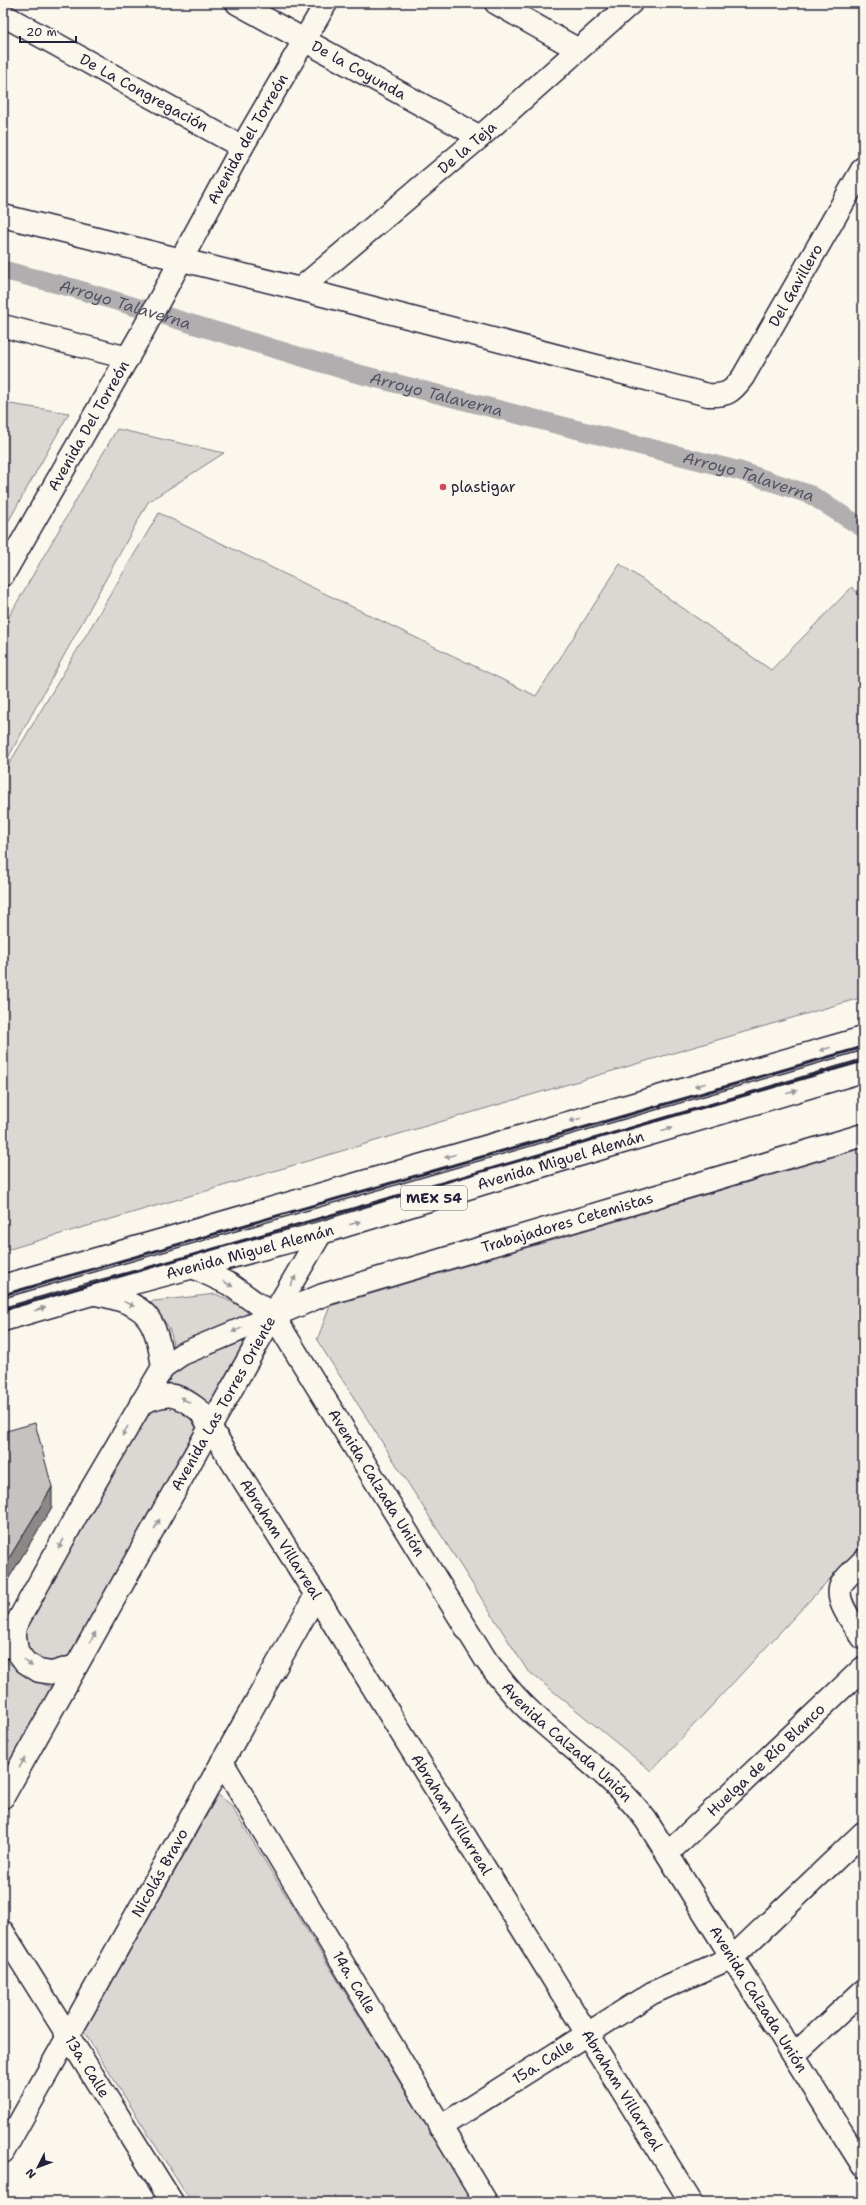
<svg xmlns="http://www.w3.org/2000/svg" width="866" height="2205" font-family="'Shantell Sans',sans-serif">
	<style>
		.green { fill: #dbd8d3; stroke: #7e7d87 }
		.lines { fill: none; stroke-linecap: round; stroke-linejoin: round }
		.canal { stroke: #b1aeb0; stroke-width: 19 }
		.minor-casing { stroke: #22223b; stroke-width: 25 }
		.highway-casing { stroke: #22223b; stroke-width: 25 }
		.minor { stroke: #fbf7ec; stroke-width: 22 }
		.highway { stroke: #fbf7ec; stroke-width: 22 }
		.rail { stroke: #22223b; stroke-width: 3 }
		.shaded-wall { fill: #8b8886; stroke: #22223b }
		.building { fill: #c6c2c0; stroke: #22223b }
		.oneway { fill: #99979c }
		.poi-dot { fill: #d1495b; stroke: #fbf7ec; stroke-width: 1.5 }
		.labels { text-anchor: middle; stroke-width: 3.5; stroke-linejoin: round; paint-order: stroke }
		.shield { fill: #fbf7ec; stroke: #636270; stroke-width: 1 }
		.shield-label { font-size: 14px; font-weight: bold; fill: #22223b }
		.street-label { font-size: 15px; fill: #22223b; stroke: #fbf7ec }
		.poi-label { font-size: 15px; fill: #22223b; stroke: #fbf7ec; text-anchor: start }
		.water-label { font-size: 16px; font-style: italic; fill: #545364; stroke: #fbf7ec }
	</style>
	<rect width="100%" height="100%" fill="#fbf7ec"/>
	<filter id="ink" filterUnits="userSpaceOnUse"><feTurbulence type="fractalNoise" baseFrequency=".025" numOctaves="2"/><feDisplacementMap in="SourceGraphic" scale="8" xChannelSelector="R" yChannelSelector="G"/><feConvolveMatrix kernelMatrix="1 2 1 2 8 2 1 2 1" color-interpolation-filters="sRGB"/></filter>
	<g filter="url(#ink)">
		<g class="green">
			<polygon points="3,403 69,413 3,531"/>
			<polygon points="117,429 224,453 148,502 3,767 3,627"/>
			<polygon points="159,513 536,696 620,564 771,670 852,587 863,599 863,997 3,1251 3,774"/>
			<polygon points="863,1148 863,1543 651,1771 527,1670 317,1340 330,1306"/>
			<path d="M 216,1294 L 259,1316 L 172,1352 C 176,1330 161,1315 146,1302 Z"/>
			<path d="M 244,1341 L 248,1342 L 210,1407 C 195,1391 184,1383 161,1384 L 170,1369 Z"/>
			<polygon points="179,1403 192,1416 198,1431 69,1660 53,1666 30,1658 22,1634 150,1404"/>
			<polygon points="6,1661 30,1678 52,1688 3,1777 3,1667"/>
			<polygon points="218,1795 230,1804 473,2202 191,2202 84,2032"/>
		</g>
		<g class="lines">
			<path class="canal" id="s1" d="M 3,270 L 73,288 L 351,372 L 740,471 L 811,495 L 863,528"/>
			<defs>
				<g id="minor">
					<path id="s2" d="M 237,3 L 480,137"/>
					<polyline points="496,3 577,49"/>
					<path id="s3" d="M 3,15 L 242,147"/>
					<path id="s4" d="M 3,216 L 300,289 L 708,395 C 727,396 732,392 743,377 L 863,168"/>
					<path id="s5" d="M 300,289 L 480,137 L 631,3"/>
					<polyline points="3,326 128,358"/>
					<path id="s6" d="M 3,575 L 140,336 L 242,147 L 326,3"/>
					<path id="s7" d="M 273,1315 L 486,1660 C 500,1679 514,1697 532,1713 C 570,1748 615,1778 646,1820 L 863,2166"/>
					<path id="s8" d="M 141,1403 C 168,1392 176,1392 200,1411 L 316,1595 L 691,2202"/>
					<path d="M 863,1561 C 857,1567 849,1574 843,1582 C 831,1598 854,1624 863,1638"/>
					<polyline points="14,1629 17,1651 25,1662 39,1671 52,1673 76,1666"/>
					<path id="s9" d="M 3,1648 L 86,1498 L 163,1367 L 182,1354 L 323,1295 L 863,1135"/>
					<path id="s10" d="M 222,1762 L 486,2202"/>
					<path id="s11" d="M 3,1797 L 273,1315"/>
					<path id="s12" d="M 668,1853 L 863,1668"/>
					<path id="s13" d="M 3,1932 L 172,2202"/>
					<polyline points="794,2055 863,1991"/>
					<path id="s14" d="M 440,2127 L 652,1993 L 733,1957 L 863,1833"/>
					<path id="s15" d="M 3,2152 L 316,1595"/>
				</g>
				<g id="highway">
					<polyline points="193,1267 229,1284 273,1315 321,1233"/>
					<polyline points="3,1286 863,1038"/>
					<path d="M 95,1294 C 148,1304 155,1316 163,1367"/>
					<path id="s16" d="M 3,1320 L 92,1294 L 321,1233 L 484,1183 L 863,1071"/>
				</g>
			</defs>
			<use href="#minor" class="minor-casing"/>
			<use href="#highway" class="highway-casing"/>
			<use href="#minor" class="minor"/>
			<use href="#highway" class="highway"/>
			<g class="rail">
				<polyline points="3,1295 863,1047"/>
				<polyline points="3,1310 863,1061"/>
			</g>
		</g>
		<polygon class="shaded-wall" points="52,1487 52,1507 3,1588 3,1568"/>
		<polygon class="building" points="35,1423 52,1487 3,1568 3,1432"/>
		<defs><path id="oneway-solid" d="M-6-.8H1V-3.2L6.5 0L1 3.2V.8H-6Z"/></defs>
		<g class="oneway">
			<use href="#oneway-solid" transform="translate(825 1049) rotate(164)"/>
			<use href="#oneway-solid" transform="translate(700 1085) rotate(164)"/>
			<use href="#oneway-solid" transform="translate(792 1092) rotate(-16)"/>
			<use href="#oneway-solid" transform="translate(575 1120) rotate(164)"/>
			<use href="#oneway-solid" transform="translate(667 1129) rotate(-16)"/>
			<use href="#oneway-solid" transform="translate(450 1156) rotate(164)"/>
			<use href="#oneway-solid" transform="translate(355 1223) rotate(-17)"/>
			<use href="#oneway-solid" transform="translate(293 1281) rotate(-60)"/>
			<use href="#oneway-solid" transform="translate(228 1284) rotate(28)"/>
			<use href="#oneway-solid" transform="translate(129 1304) rotate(26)"/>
			<use href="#oneway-solid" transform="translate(40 1309) rotate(-17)"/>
			<use href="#oneway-solid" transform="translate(237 1330) rotate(158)"/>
			<use href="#oneway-solid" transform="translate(185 1400) rotate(-150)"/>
			<use href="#oneway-solid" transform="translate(125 1431) rotate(120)"/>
			<use href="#oneway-solid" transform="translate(157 1524) rotate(-61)"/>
			<use href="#oneway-solid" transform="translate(61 1544) rotate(119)"/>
			<use href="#oneway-solid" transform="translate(93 1637) rotate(-61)"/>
			<use href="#oneway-solid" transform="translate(28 1663) rotate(39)"/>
			<use href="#oneway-solid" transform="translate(22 1763) rotate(-61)"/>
		</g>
	</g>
	<circle class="poi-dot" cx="443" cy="487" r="4"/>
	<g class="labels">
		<rect class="shield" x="401" y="1186" width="66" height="24" rx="3"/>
		<g class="shield-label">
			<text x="434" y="1203">MEX 54</text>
		</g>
		<g class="street-label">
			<text dy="5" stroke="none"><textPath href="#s2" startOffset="139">De la Coyunda</textPath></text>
			<text dy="5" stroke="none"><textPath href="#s3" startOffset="161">De La Congregación</textPath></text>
			<text dy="5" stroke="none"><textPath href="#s6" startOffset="500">Avenida del Torreón</textPath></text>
			<text dy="5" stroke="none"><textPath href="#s5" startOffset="219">De la Teja</textPath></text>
			<text dy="5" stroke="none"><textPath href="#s4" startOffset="875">Del Gavillero</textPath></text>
			<text dy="5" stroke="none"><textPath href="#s6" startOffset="172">Avenida Del Torreón</textPath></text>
			<text dy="5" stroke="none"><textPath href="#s16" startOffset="580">Avenida Miguel Alemán</textPath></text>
			<text dy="5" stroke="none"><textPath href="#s9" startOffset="754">Trabajadores Cetemistas</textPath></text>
			<text dy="5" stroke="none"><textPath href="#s16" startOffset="256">Avenida Miguel Alemán</textPath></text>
			<text dy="5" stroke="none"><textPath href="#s11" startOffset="451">Avenida Las Torres Oriente</textPath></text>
			<text dy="5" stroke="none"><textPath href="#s7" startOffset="197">Avenida Calzada Unión</textPath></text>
			<text dy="5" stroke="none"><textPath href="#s8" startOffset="216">Abraham Villarreal</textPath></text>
			<text dy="5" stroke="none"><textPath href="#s7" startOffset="521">Avenida Calzada Unión</textPath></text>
			<text dy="5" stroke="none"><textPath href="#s12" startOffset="135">Huelga de Río Blanco</textPath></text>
			<text dy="5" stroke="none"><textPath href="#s8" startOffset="540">Abraham Villarreal</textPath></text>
			<text dy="5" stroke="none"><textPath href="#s15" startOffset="320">Nicolás Bravo</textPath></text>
			<text dy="5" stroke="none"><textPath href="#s10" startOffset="257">14a. Calle</textPath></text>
			<text dy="5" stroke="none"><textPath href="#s7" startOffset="844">Avenida Calzada Unión</textPath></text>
			<text dy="5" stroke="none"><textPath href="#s14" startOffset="122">15a. Calle</textPath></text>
			<text dy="5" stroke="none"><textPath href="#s13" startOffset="159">13a. Calle</textPath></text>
			<text dy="5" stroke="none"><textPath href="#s8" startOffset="864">Abraham Villarreal</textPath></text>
		</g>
		<g class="poi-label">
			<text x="451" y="492">plastigar</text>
		</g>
		<g class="water-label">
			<text dy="6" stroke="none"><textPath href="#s1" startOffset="127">Arroyo Talaverna</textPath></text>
			<text dy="6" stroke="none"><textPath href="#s1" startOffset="451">Arroyo Talaverna</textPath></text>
			<text dy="6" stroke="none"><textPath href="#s1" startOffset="774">Arroyo Talaverna</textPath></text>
		</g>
	</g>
	<rect width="866" height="2205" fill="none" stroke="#fbf7ec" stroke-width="16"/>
	<rect x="8" y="8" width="850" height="2189" fill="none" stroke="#22223b" stroke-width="1.5" filter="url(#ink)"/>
	<g transform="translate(38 2167) rotate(228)" stroke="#fbf7ec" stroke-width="3" paint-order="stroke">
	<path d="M0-3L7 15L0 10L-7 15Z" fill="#22223b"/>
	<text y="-6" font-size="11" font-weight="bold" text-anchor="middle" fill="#22223b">N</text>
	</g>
	<path d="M20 36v6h56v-6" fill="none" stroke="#22223b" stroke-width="2"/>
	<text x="26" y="36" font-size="12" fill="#22223b" stroke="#fbf7ec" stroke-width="3" paint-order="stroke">20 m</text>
</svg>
